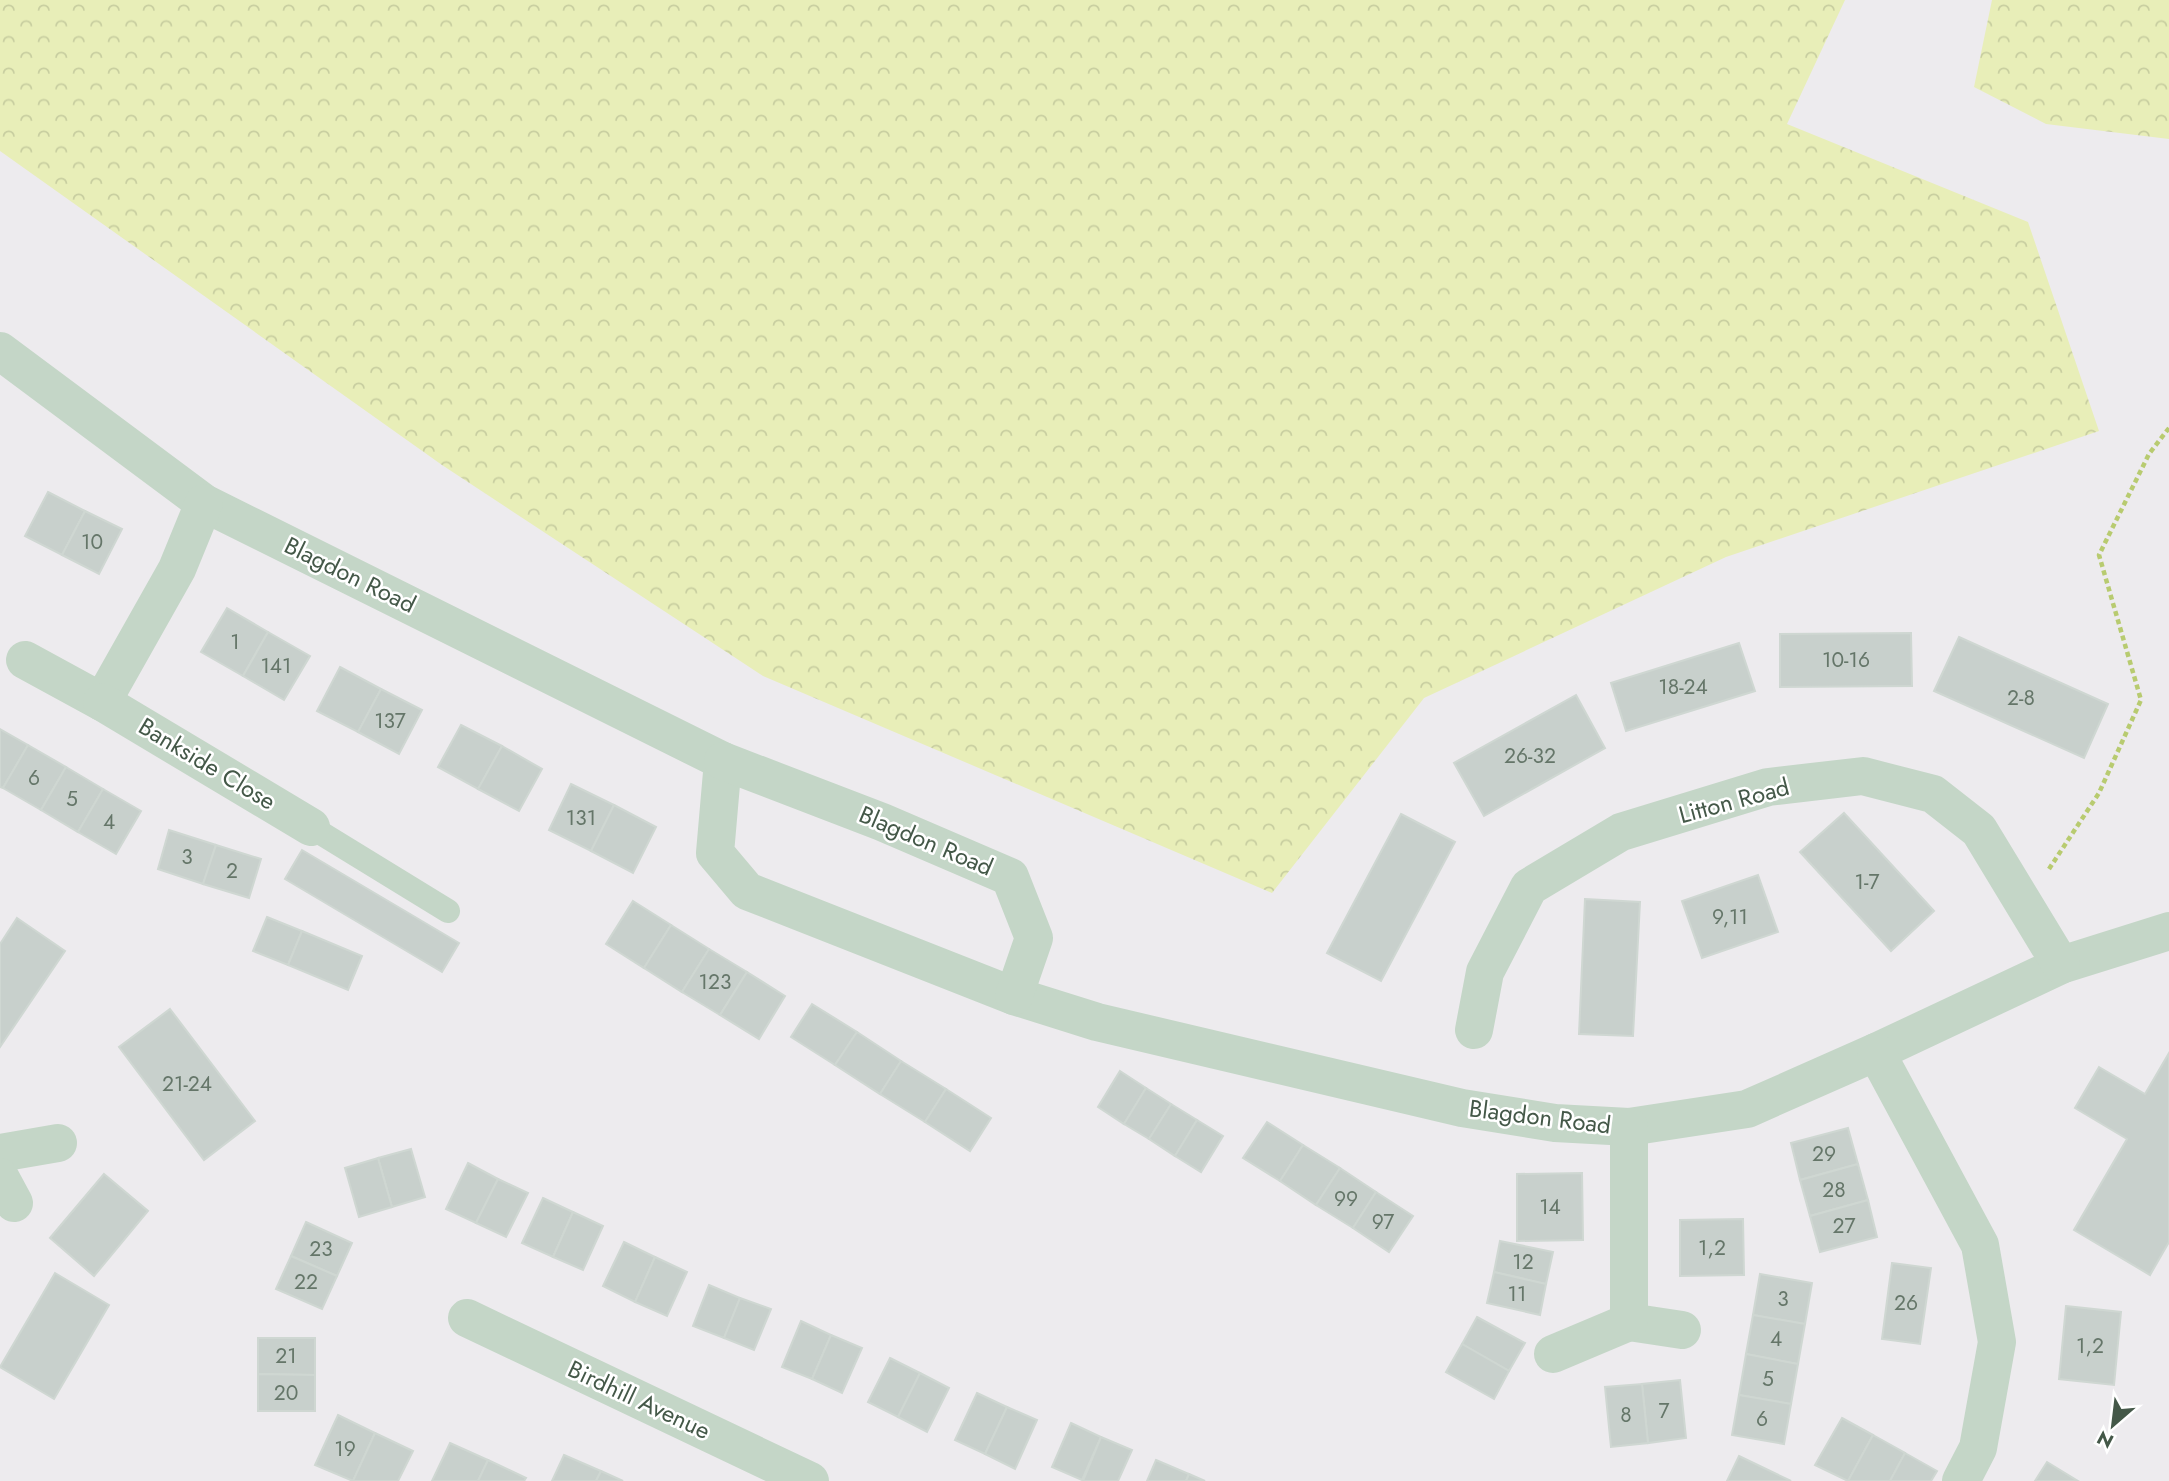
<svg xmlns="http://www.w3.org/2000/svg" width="2169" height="1481" font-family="Jost,sans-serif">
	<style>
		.forest { fill: url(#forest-crowns) }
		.building { fill: #c8d0cc; stroke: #cfd7d2; stroke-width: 2 }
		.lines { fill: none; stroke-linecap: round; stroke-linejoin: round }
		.path { stroke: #b8cb70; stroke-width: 4.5; stroke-dasharray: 5 3.5; stroke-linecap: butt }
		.lane { stroke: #c4d6c7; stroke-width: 24 }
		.street { stroke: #c4d6c7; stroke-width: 38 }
		.labels { text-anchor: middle; stroke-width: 5; stroke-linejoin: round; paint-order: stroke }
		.number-label { font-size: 21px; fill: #657669 }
		.street-label { font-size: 24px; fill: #445848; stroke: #fff }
	</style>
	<defs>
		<pattern id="forest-crowns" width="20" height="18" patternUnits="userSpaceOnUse" patternTransform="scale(1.75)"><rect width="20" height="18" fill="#e8eeb8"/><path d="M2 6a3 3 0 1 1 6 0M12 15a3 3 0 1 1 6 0" fill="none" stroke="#c8cea0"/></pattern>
	</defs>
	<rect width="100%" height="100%" fill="#edebee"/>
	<g class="forest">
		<polygon points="0,0 1845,0 1787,124 2028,222 2099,431 1726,557 1424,698 1272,893 763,676 442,465 0,151"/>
		<polygon points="1992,0 2169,0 2169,139 2046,124 1974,87"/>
	</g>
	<g class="building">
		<polygon points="48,492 85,511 62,555 25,536"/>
		<polygon points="85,511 122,529 99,574 62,555"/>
		<polygon points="227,608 268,632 243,676 201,652"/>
		<polygon points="268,632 310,656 284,700 243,676"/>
		<polygon points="1911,633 1912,686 1780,687 1780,634"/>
		<polygon points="1959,637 2108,704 2084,758 1934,691"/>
		<polygon points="1739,643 1755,691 1626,731 1611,683"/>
		<polygon points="340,667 381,689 358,732 317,711"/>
		<polygon points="381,689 422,710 399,754 358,732"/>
		<polygon points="1576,695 1605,748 1484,816 1454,763"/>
		<polygon points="461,725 502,746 478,789 438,767"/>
		<polygon points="0,729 28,745 3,788 0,787"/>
		<polygon points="28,745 66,767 41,810 3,788"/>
		<polygon points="502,746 542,769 519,811 478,789"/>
		<polygon points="66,767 103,789 78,832 41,810"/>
		<polygon points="571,784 614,805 591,851 549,830"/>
		<polygon points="103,789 141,811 116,854 78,832"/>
		<polygon points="614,805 656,827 633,873 591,851"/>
		<polygon points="1844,813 1934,911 1891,951 1800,852"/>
		<polygon points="1401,814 1455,842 1381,981 1327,953"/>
		<polygon points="169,830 216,845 203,884 158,869"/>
		<polygon points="216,845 261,859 249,898 203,884"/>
		<polygon points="302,850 459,943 442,972 285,879"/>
		<polygon points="1758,875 1778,932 1702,958 1682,901"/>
		<polygon points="1585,899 1640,902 1633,1036 1579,1034"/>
		<polygon points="633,901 671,925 644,968 606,944"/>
		<polygon points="267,917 302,931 288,965 253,951"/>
		<polygon points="17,918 65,951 0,1047 0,944"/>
		<polygon points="671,925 709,949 682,992 644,968"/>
		<polygon points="302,931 362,956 348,990 288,965"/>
		<polygon points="709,949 747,972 720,1015 682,992"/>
		<polygon points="747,972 785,996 759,1039 720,1015"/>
		<polygon points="812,1004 857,1032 835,1065 791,1037"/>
		<polygon points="170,1009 255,1121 204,1160 119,1047"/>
		<polygon points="857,1032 901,1061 880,1094 835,1065"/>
		<polygon points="2169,1053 2169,1242 2150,1275 2074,1230 2127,1139 2075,1108 2099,1067 2145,1094"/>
		<polygon points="901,1061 946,1089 925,1122 880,1094"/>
		<polygon points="1120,1071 1146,1088 1124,1124 1098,1107"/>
		<polygon points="1146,1088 1171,1104 1149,1139 1124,1124"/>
		<polygon points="946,1089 991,1118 970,1151 925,1122"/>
		<polygon points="1171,1104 1197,1120 1175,1156 1149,1139"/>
		<polygon points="1197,1120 1223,1136 1201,1172 1175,1156"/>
		<polygon points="1267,1122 1303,1145 1280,1181 1243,1158"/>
		<polygon points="1848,1128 1858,1164 1800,1180 1791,1143"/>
		<polygon points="1303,1145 1340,1168 1316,1205 1280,1181"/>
		<polygon points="411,1149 425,1197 392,1207 378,1158"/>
		<polygon points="378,1158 392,1207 359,1217 345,1168"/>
		<polygon points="468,1163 498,1179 476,1223 446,1209"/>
		<polygon points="1858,1164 1868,1200 1810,1216 1800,1180"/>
		<polygon points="1340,1168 1376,1192 1353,1228 1316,1205"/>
		<polygon points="1582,1173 1583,1240 1517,1241 1517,1174"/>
		<polygon points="104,1174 148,1211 94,1276 50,1238"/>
		<polygon points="498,1179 528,1193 506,1237 476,1223"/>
		<polygon points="1376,1192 1413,1216 1389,1252 1353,1228"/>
		<polygon points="543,1198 573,1212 553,1257 522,1243"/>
		<polygon points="1868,1200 1877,1237 1820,1252 1810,1216"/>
		<polygon points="573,1212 603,1226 583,1270 553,1257"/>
		<polygon points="1743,1219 1744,1275 1680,1276 1680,1220"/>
		<polygon points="306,1222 352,1243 337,1276 291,1256"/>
		<polygon points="1500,1241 1553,1252 1546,1284 1494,1272"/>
		<polygon points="624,1242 655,1257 635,1302 603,1286"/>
		<polygon points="291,1256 337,1276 322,1309 276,1289"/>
		<polygon points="655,1257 687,1272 667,1316 635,1302"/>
		<polygon points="1892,1263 1931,1268 1920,1344 1882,1339"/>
		<polygon points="1494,1272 1546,1284 1540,1315 1487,1303"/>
		<polygon points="55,1273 109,1305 54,1399 0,1367"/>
		<polygon points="1760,1274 1812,1283 1805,1324 1753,1315"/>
		<polygon points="709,1285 740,1298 724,1338 693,1326"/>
		<polygon points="740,1298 771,1309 754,1350 724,1338"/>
		<polygon points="2066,1306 2121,1312 2114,1385 2059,1379"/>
		<polygon points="1753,1315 1805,1324 1798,1364 1746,1354"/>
		<polygon points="1477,1317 1525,1343 1509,1371 1462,1344"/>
		<polygon points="801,1321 831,1335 812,1379 782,1367"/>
		<polygon points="831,1335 862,1348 842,1393 812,1379"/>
		<polygon points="258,1338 315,1338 315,1375 258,1374"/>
		<polygon points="1462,1344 1509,1371 1494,1399 1446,1372"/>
		<polygon points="1746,1354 1798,1364 1791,1404 1739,1395"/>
		<polygon points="890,1358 920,1373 898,1417 868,1402"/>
		<polygon points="920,1373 949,1388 927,1432 898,1417"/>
		<polygon points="258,1374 315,1375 315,1411 258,1411"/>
		<polygon points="1680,1380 1686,1438 1648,1443 1642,1384"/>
		<polygon points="1642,1384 1648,1443 1611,1447 1605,1387"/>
		<polygon points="977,1393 1007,1407 985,1454 955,1440"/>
		<polygon points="1739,1395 1791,1404 1784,1444 1732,1435"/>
		<polygon points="1007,1407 1037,1420 1015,1469 985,1454"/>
		<polygon points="338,1415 375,1433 353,1481 315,1465"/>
		<polygon points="1842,1418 1873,1435 1848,1481 1815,1465"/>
		<polygon points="1071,1423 1101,1437 1082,1480 1052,1467"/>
		<polygon points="375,1433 413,1451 398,1481 353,1481"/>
		<polygon points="1873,1435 1905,1453 1890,1481 1848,1481"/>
		<polygon points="1101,1437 1132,1450 1118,1481 1083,1481"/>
		<polygon points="450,1443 488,1460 478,1481 432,1481"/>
		<polygon points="1905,1453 1937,1471 1931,1481 1890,1481"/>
		<polygon points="564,1455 601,1471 596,1481 552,1481"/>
		<polygon points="1739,1456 1791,1481 1727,1481"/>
		<polygon points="488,1460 526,1478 524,1481 478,1481"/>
		<polygon points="1156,1460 1189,1474 1186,1481 1147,1481"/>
		<polygon points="2047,1462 2078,1481 2035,1481"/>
		<polygon points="601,1471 623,1481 596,1481"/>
		<polygon points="1189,1474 1205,1481 1186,1481"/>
	</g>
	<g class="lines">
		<polyline class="path" points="2049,869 2099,793 2141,700 2099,555 2149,454 2169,428"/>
		<polyline class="lane" points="311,827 448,911"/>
		<g class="street">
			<polyline points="0,351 204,503 723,761 715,853 747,891 1014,996 1097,1022 1462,1108 1555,1123 1629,1127 1747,1109 1876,1052 2061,965 2169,931"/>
			<polyline points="25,660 102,702 177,569 204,503"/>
			<polyline points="102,702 311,827"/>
			<polyline points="723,761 882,822 1010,877 1034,938 1014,996"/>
			<polyline points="1474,1030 1485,972 1529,887 1621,832 1768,787 1863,776 1933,794 1979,830 2061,965"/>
			<polyline points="1876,1052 1980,1245 1997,1342 1978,1448 1961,1481"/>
			<polyline points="0,1153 58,1143"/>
			<polyline points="0,1177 14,1203"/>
			<polyline points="467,1318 810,1481"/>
			<polyline points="1629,1322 1682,1330"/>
			<polyline points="1553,1354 1629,1322 1629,1127"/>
		</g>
	</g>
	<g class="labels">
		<g class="number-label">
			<text x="92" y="549">10</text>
			<text x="235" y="649">1</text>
			<text x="1846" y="667">10-16</text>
			<text x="276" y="673">141</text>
			<text x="1683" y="694">18-24</text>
			<text x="2021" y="705">2-8</text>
			<text x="390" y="728">137</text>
			<text x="1530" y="763">26-32</text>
			<text x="34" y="785">6</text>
			<text x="72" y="806">5</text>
			<text x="581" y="825">131</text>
			<text x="109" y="829">4</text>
			<text x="187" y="864">3</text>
			<text x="232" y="878">2</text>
			<text x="1867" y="889">1-7</text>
			<text x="1730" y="924">9,11</text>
			<text x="715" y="989">123</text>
			<text x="187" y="1091">21-24</text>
			<text x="1824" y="1161">29</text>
			<text x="1834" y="1197">28</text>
			<text x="1346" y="1206">99</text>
			<text x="1550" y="1214">14</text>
			<text x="1383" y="1229">97</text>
			<text x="1844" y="1233">27</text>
			<text x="1712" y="1255">1,2</text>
			<text x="321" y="1256">23</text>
			<text x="1523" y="1269">12</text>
			<text x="306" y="1289">22</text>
			<text x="1517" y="1301">11</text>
			<text x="1783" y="1306">3</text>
			<text x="1906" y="1310">26</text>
			<text x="1776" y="1346">4</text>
			<text x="2090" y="1353">1,2</text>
			<text x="286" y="1363">21</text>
			<text x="1768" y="1386">5</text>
			<text x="286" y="1400">20</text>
			<text x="1664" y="1418">7</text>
			<text x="1626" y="1422">8</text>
			<text x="1762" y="1426">6</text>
			<text x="345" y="1456">19</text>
		</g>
		<g class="street-label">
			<text transform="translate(350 575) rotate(26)" y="8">Blagdon Road</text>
			<text transform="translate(207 764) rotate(31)" y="8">Bankside Close</text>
			<text transform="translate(1734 801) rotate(-15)" y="8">Litton Road</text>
			<text transform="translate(926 841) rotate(23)" y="8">Blagdon Road</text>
			<text transform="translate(1540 1117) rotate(7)" y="8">Blagdon Road</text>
			<text transform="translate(639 1400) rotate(25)" y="8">Birdhill Avenue</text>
		</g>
	</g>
	<g transform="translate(2113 1425) rotate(208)" stroke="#ffffff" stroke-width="5" paint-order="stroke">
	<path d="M0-5L12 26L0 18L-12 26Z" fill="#445848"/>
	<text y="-10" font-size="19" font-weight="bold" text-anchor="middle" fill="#445848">N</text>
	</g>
</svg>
